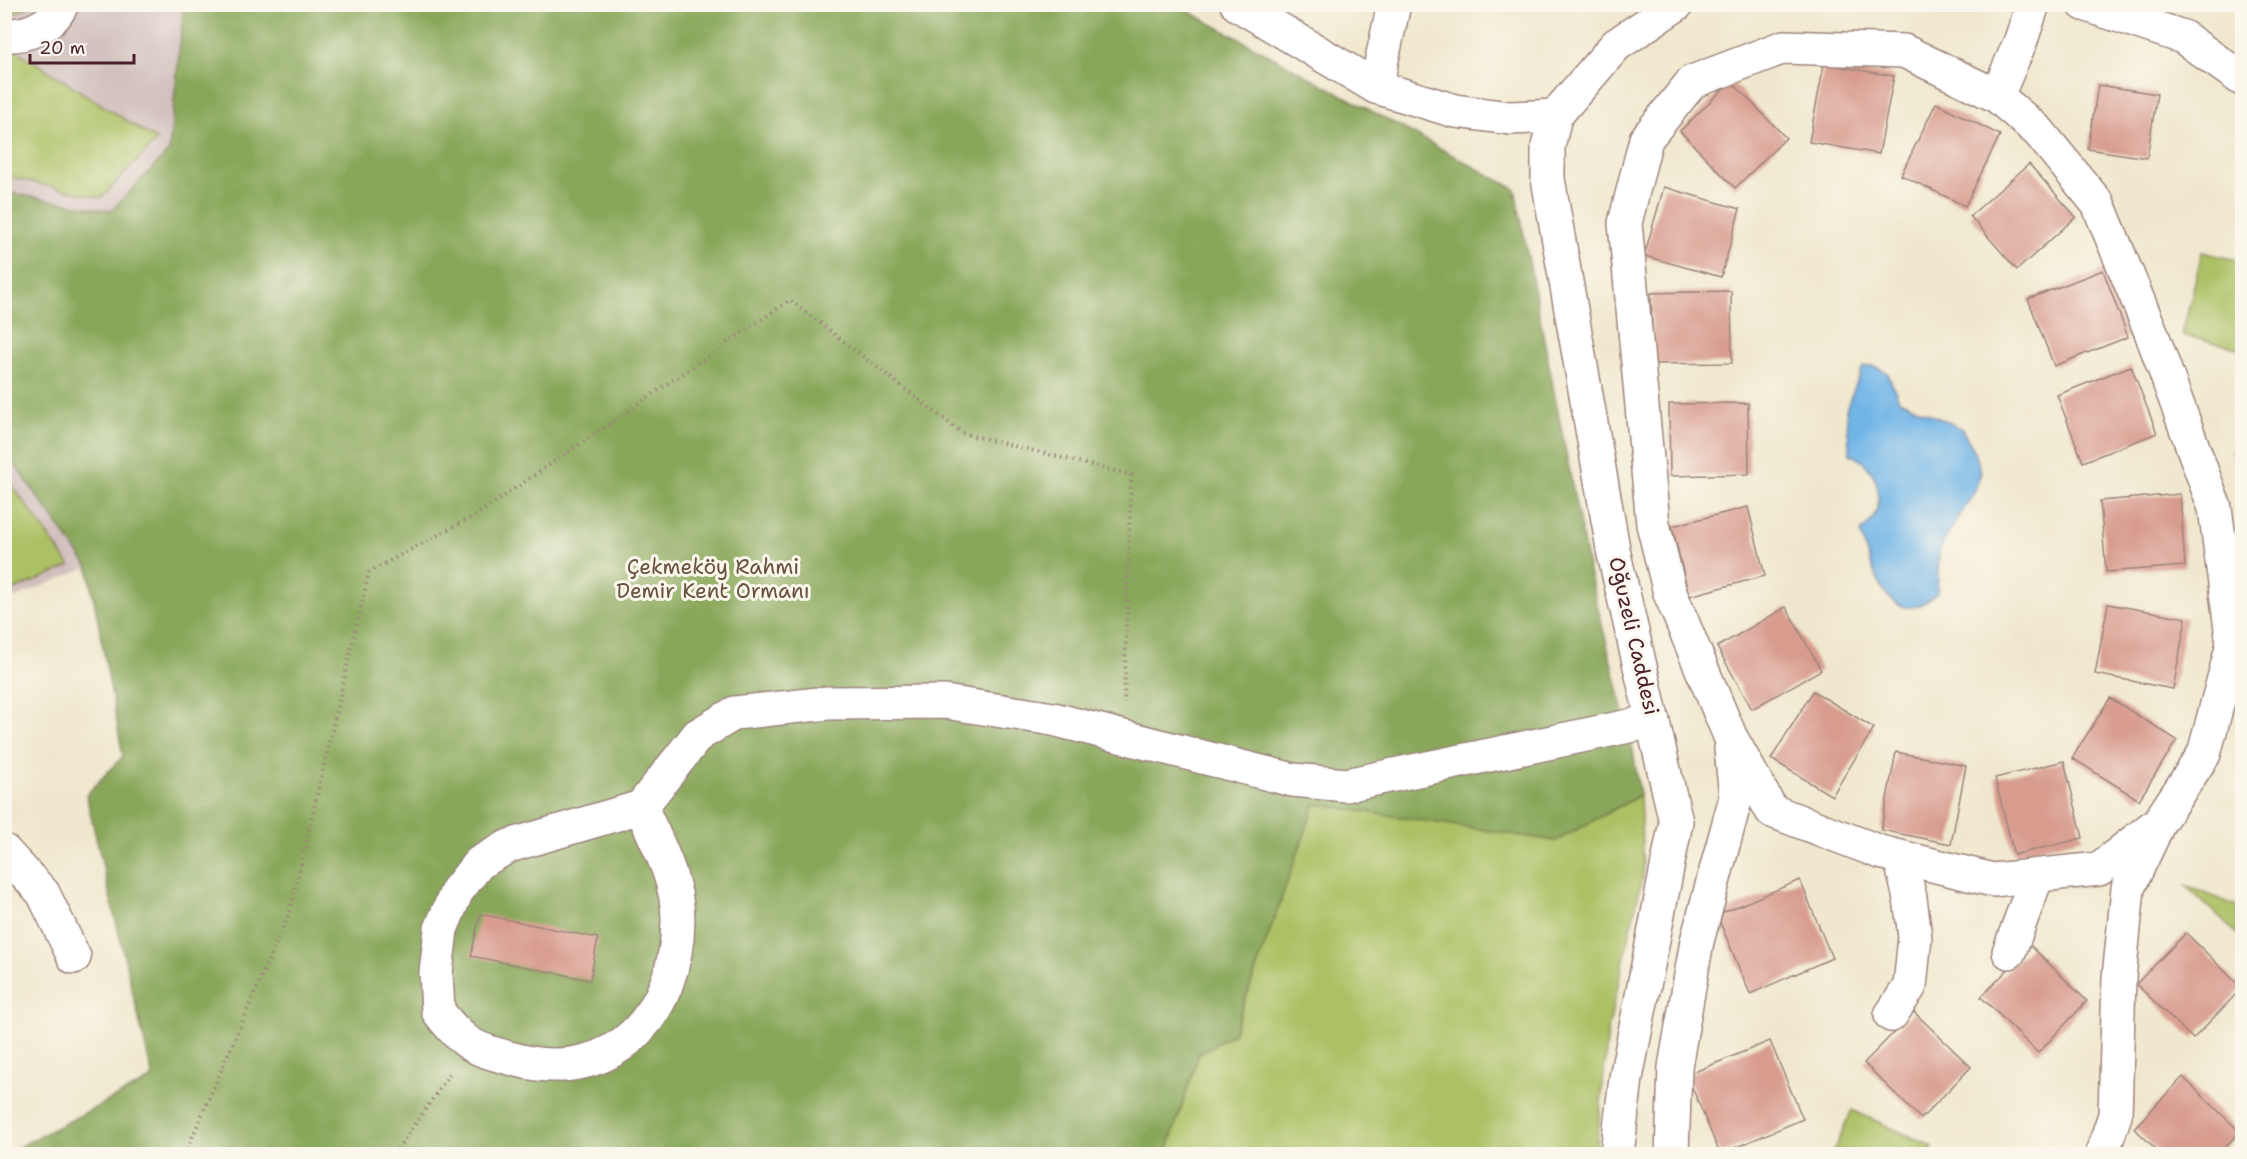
<svg xmlns="http://www.w3.org/2000/svg" width="2247" height="1159" font-family="'Shantell Sans',sans-serif">
	<style>
		.industrial { fill: #d1c0bd }
		.green { fill: #acc165; stroke: #7b7048; stroke-width: 1.5 }
		.forest { fill: #89a75a; stroke: #6a6342; stroke-width: 1.5 }
		.water { fill: #71b5e7; stroke: #5e6a89; stroke-width: 1.5 }
		.building { fill: #d89c8f }
		.lines { fill: none; stroke-linecap: round; stroke-linejoin: round }
		.minor-casing { stroke: #9d847c; stroke-width: 36 }
		.path { stroke: #9d847c; stroke-width: 4; stroke-dasharray: 1.5 4.5; stroke-linecap: butt }
		.minor { stroke: #fff; stroke-width: 33 }
		.labels { text-anchor: middle; stroke-width: 6; stroke-linejoin: round; paint-order: stroke }
		.park-label { font-size: 21px; fill: #67503c; stroke: #fbf7ec }
		.street-label { font-size: 21px; fill: #4a1f2b; stroke: #fbf7ec }
	</style>
	<rect width="100%" height="100%" fill="#fbf7ec"/>
	<filter id="ink" filterUnits="userSpaceOnUse"><feTurbulence type="fractalNoise" baseFrequency=".0167" numOctaves="2"/><feDisplacementMap in="SourceGraphic" scale="12" xChannelSelector="R" yChannelSelector="G"/><feConvolveMatrix kernelMatrix="1 2 1 2 8 2 1 2 1" color-interpolation-filters="sRGB"/></filter>
	<filter id="wash" filterUnits="userSpaceOnUse"><feTurbulence type="fractalNoise" baseFrequency=".008" numOctaves="4" result="noise"/><feDisplacementMap in="SourceGraphic" scale="24" xChannelSelector="R" yChannelSelector="G"/><feGaussianBlur stdDeviation="1.35" result="paint"/><feColorMatrix in="noise" values="0 0 0 0 0 0 0 0 0 0 0 0 0 0 0 0 0 1.4 0 .05"/><feComposite in="paint" operator="in"/></filter>
	<g filter="url(#wash)">
		<rect width="100%" height="100%" fill="#f0e8ce"/>
		<g class="industrial">
			<polygon points="4,5 184,5 169,151 111,211 5,192"/>
			<polygon points="4,451 88,567 5,602 4,602"/>
		</g>
		<g class="green">
			<polygon points="4,5 5,4 31,5 15,13 5,13"/>
			<polygon points="4,46 14,49 157,140 101,198 5,176"/>
			<polygon points="2202,252 2242,261 2242,349 2182,335"/>
			<polygon points="2242,410 2242,455 2233,453"/>
			<polygon points="5,475 70,566 5,594 4,594"/>
			<polygon points="1640,795 1643,874 1608,1030 1596,1154 1166,1154 1199,1054 1233,1034 1315,804 1556,841"/>
			<polygon points="2185,885 2242,908 2242,939"/>
			<polygon points="1852,1110 1933,1147 1930,1154 1832,1154"/>
		</g>
		<polygon class="forest" points="184,5 1177,5 1515,189 1589,572 1633,750 1640,795 1556,841 1315,804 1233,1034 1199,1054 1166,1154 5,1154 153,1078 86,795 123,756 88,567 5,451 4,192 111,211 169,151"/>
		<path class="water" d="M 1873,366 L 1887,372 L 1899,400 L 1961,428 L 1975,452 L 1981,472 L 1974,493 L 1939,549 L 1937,593 C 1890,638 1871,566 1860,532 C 1882,516 1885,486 1866,465 C 1862,460 1855,457 1850,454 L 1846,409 L 1863,367 Z"/>
		<g id="blocks">
			<g class="building">
				<polygon points="1824,64 1894,76 1879,154 1809,142"/>
				<polygon points="1731,81 1786,138 1735,188 1680,131"/>
				<polygon points="2098,85 2157,94 2147,158 2088,149"/>
				<polygon points="1936,103 2000,135 1965,206 1901,175"/>
				<polygon points="2029,164 2076,217 2017,270 1970,216"/>
				<polygon points="1664,187 1740,209 1721,277 1644,256"/>
				<polygon points="2103,270 2128,337 2054,366 2028,299"/>
				<polygon points="1731,291 1732,363 1653,364 1651,293"/>
				<polygon points="2131,366 2157,433 2083,462 2057,395"/>
				<polygon points="1748,403 1749,474 1670,476 1669,404"/>
				<polygon points="2180,494 2185,566 2106,572 2100,501"/>
				<polygon points="1748,507 1765,576 1689,596 1672,526"/>
				<polygon points="2108,604 2186,618 2173,689 2095,674"/>
				<polygon points="1786,607 1821,670 1752,709 1717,647"/>
				<polygon points="1813,691 1874,728 1832,796 1771,759"/>
				<polygon points="2110,698 2177,740 2139,800 2072,758"/>
				<polygon points="1896,752 1966,766 1951,844 1881,830"/>
				<polygon points="2064,761 2083,838 2014,855 1995,778"/>
				<polygon points="1800,880 1832,958 1750,994 1717,915"/>
				<polygon points="480,914 598,938 590,980 471,956"/>
				<polygon points="2186,933 2242,988 2193,1039 2136,984"/>
				<polygon points="2031,946 2087,1001 2038,1053 1981,997"/>
				<polygon points="1914,1012 1971,1067 1921,1119 1864,1063"/>
				<polygon points="1770,1041 1803,1119 1720,1154 1687,1075"/>
				<polygon points="2183,1077 2240,1132 2218,1154 2161,1154 2134,1128"/>
			</g>
		</g>
	</g>
	<g filter="url(#ink)">
		<use href="#blocks" fill-opacity="0" stroke="#9d847c" stroke-width="1.5"/>
		<g class="lines">
			<defs>
				<g id="minor">
					<polyline points="1237,4 1376,87 1455,111 1510,118 1555,116"/>
					<polyline points="2084,4 2183,37 2242,79"/>
					<path d="M 4,35 C 28,36 52,26 62,4"/>
					<polyline points="1376,87 1394,4"/>
					<polyline points="1997,96 2039,132 2098,204 2151,332 2215,508 2233,644 2204,754 2159,822 2099,869 1993,880 1880,852 1772,811 1730,736 1670,593 1653,524 1625,223 1646,139 1692,82 1784,47 1904,51 1997,96 2021,40 2033,4"/>
					<path d="M 641,807 C 657,843 678,880 678,920 C 677,1014 614,1085 517,1060 C 474,1049 465,1046 438,1011 L 436,973 L 441,929 L 457,891 L 479,863 L 509,846 L 641,807 L 698,735 L 735,713 L 828,703 L 945,702 L 1053,719 L 1293,780 L 1346,785 L 1653,721"/>
					<polyline points="4,851 43,893 74,957"/>
					<polyline points="2009,952 2037,876"/>
					<polyline points="1891,1015 1910,986 1915,937 1910,898 1900,857"/>
					<polyline points="1617,1154 1626,1078 1676,822 1614,554 1548,179 1548,147 1555,116 1616,45 1677,4"/>
					<polyline points="1672,1154 1675,1067 1697,941 1736,797 1731,749"/>
					<polyline points="2102,1154 2115,1115 2119,978 2128,888 2156,829"/>
				</g>
			</defs>
			<use href="#minor" class="minor-casing"/>
			<g class="path">
				<polyline points="1448,4 1502,8 1555,4"/>
				<polyline points="185,1154 290,911 369,572 479,513 790,300 962,433 1131,475 1124,703"/>
				<polyline points="394,1154 452,1071"/>
			</g>
			<use href="#minor" class="minor"/>
		</g>
	</g>
	<g class="labels">
		<g class="park-label">
			<text x="713" y="574">Çekmeköy Rahmi<tspan x="713" dy="24">Demir Kent Ormanı</tspan></text>
		</g>
		<g class="street-label">
			<text transform="translate(1634 636) rotate(77)" y="7">Oğuzeli Caddesi</text>
		</g>
	</g>
	<rect width="2247" height="1159" fill="none" stroke="#fbf7ec" stroke-width="24"/>
	<path d="M30 54v9h104v-9" fill="none" stroke="#4a1f2b" stroke-width="3"/>
	<text x="39" y="54" font-size="18" fill="#4a1f2b" stroke="#fbf7ec" stroke-width="4.5" paint-order="stroke">20 m</text>
</svg>
